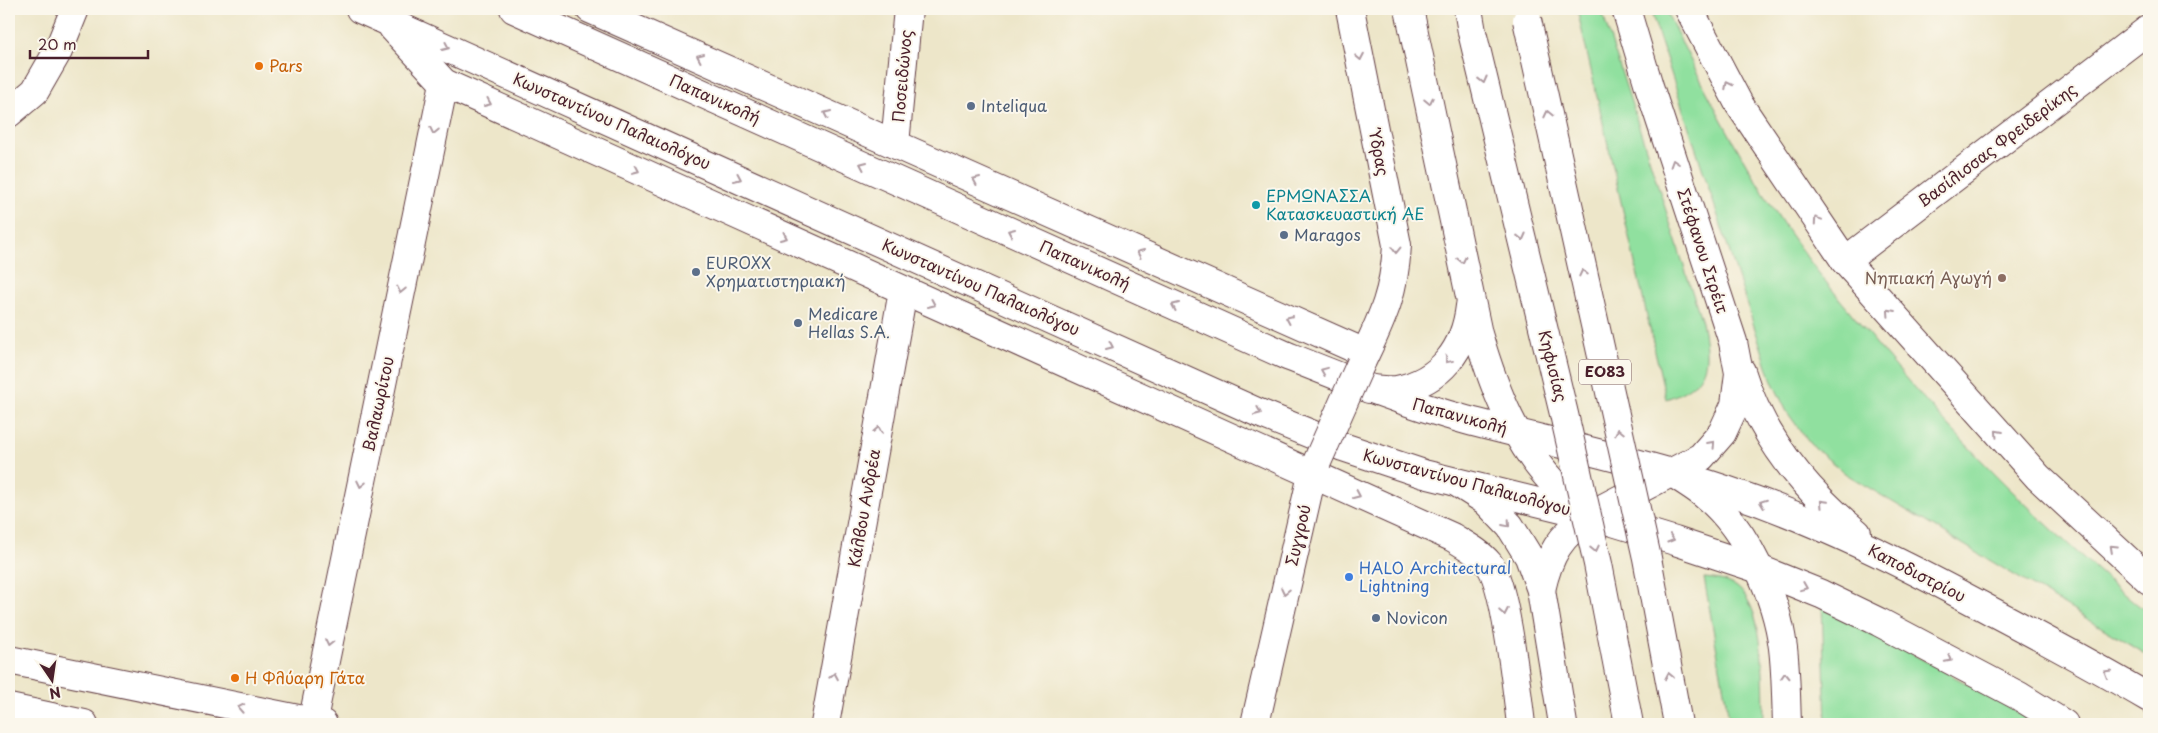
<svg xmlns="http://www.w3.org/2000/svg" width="2158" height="733" font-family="'Playpen Sans',sans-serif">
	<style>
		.green { fill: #90e09f; stroke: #6d8065 }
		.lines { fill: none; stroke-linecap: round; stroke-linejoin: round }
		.street-casing { stroke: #623d43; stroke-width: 30 }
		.secondary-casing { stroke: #623d43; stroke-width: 30 }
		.primary-casing { stroke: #623d43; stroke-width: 30 }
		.street { stroke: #fff; stroke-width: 28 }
		.secondary { stroke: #fff; stroke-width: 28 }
		.primary { stroke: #fff; stroke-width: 28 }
		.secondary-bridge-casing { stroke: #623d43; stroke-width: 30; stroke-linecap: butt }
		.primary-bridge-casing { stroke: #623d43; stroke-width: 30; stroke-linecap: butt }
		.secondary-bridge { stroke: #fff; stroke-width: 28 }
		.primary-bridge { stroke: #fff; stroke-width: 28 }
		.oneway { stroke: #ae9aa0 }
		.food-dot { fill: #e8710a; stroke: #fbf7ec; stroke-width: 2 }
		.service-dot { fill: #5c6f8a; stroke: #fbf7ec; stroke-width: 2 }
		.culture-dot { fill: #0f9aa8; stroke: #fbf7ec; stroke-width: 2 }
		.education-dot { fill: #8d6e63; stroke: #fbf7ec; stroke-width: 2 }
		.shop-dot { fill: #3f7fe0; stroke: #fbf7ec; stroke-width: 2 }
		.labels { text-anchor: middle; stroke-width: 4; stroke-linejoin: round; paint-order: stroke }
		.shield { fill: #fbf7ec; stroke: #7f6065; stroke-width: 1 }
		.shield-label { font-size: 15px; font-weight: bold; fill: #4a1f2b }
		.food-label { font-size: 16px; fill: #c56008; stroke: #fbf7ec; text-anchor: start }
		.street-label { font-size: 16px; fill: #4a1f2b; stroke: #fbf7ec }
		.service-label { font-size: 16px; fill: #4e5e75; stroke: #fbf7ec; text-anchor: start }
		.culture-label { font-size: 16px; fill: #0d838f; stroke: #fbf7ec; text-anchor: start }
		.education-label { font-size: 16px; fill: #785e54; stroke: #fbf7ec; text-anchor: end }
		.shop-label { font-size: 16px; fill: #366cbe; stroke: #fbf7ec; text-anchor: start }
	</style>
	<rect width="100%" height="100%" fill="#fbf7ec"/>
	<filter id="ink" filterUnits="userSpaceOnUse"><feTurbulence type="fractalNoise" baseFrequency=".02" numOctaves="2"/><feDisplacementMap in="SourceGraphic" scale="10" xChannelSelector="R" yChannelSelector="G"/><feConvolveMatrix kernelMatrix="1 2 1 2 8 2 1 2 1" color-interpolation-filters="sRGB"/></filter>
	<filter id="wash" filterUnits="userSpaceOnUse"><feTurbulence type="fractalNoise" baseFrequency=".0096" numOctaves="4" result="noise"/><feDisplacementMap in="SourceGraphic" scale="20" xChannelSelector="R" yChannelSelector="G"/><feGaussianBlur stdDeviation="1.12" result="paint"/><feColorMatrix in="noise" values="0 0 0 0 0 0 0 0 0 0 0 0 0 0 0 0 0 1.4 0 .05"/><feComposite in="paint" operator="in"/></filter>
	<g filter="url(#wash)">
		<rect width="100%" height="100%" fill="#ede6c9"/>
		<g class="green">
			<path d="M 1577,9 L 1601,9 L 1702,322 C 1710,363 1710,384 1666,399 Z"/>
			<path d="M 1650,9 L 1665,9 C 1701,81 1736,152 1780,219 C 1804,256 1833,291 1861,325 C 1947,431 2044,528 2149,614 L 2149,656 L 1846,474 L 1810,444 L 1787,412 L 1772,381 Z"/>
			<path d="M 1704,578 C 1715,579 1727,580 1737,587 C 1767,610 1763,689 1764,724 L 1730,724 Z"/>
			<polygon points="1822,605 2041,724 1826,724"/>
		</g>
	</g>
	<g filter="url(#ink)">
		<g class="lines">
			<defs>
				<g id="street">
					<polyline points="895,144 908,9"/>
					<polyline points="1845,261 2149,29"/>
					<polyline points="825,724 903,291"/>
					<polyline points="1255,724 1312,475"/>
				</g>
				<g id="secondary">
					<polyline points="360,9 1259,413 1343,447 1424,474 1590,515 1675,541 1759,569 1821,594 1879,622 2019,696 2064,724"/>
					<path d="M 514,9 L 1285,355 C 1345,379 1404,403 1466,420 C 1554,443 1643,462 1729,491 C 1821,522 1908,566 1993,612 C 2046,640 2098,668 2149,698"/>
					<polyline points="590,9 1365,353"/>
					<path d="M 1350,9 L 1397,245 C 1394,296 1382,318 1361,363"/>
					<polyline points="1689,9 1739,104 1845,261 2038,477 2149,580"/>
					<path d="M 393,28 L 444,83 L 1452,537 C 1465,545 1479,552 1489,564 C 1506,585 1517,693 1521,724"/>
					<polyline points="9,113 35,91 58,51 75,9"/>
					<path d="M 1741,371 C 1761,437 1805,490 1857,533"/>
					<polyline points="1590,515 1701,457 1722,433 1735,405 1739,373 1733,342 1649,86 1626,9"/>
					<polyline points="9,660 323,724"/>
					<polyline points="9,708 84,724"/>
					<polyline points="312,724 444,83"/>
				</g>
				<g id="primary">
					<path d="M 1409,9 L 1478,334 C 1495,392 1517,448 1561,491 C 1570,500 1581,507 1590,515 C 1560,536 1549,554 1541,590"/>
					<polyline points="1468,9 1472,32"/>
					<path d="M 1369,389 C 1378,389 1388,391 1397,390 C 1441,381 1465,349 1470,306"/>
					<path d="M 1673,473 C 1684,481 1697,488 1707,497 C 1747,530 1777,598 1783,648 C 1786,673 1786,699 1787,724"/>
					<polyline points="1456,482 1486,501 1510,526 1529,557 1541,590 1563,724"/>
				</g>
			</defs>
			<use href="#street" class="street-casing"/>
			<use href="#secondary" class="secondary-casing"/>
			<use href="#primary" class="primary-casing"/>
			<use href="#street" class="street"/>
			<use href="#secondary" class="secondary"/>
			<use href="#primary" class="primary"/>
			<defs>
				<polyline id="secondary-bridge" points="1317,462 1361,363"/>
				<g id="primary-bridge">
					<polyline points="1527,20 1647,558 1678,724"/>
					<polyline points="1472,32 1564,414 1598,564 1629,724"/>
				</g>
			</defs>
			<use href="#secondary-bridge" class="secondary-bridge-casing"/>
			<use href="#primary-bridge" class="primary-bridge-casing"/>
			<use href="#secondary-bridge" class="secondary-bridge"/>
			<use href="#primary-bridge" class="primary-bridge"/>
		</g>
		<defs><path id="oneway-chevron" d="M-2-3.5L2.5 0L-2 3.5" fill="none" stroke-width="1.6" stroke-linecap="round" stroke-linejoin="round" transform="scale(1.25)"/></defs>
		<g class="oneway">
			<use href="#oneway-chevron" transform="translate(446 47) rotate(24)"/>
			<use href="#oneway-chevron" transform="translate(700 57) rotate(-156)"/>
			<use href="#oneway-chevron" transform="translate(1360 57) rotate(79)"/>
			<use href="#oneway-chevron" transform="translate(1483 80) rotate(76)"/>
			<use href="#oneway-chevron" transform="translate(1728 85) rotate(-117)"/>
			<use href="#oneway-chevron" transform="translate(1429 101) rotate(78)"/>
			<use href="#oneway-chevron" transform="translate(488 103) rotate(24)"/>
			<use href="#oneway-chevron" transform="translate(827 114) rotate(-156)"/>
			<use href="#oneway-chevron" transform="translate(1548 114) rotate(-103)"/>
			<use href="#oneway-chevron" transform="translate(434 131) rotate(102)"/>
			<use href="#oneway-chevron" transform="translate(1674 163) rotate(-108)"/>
			<use href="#oneway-chevron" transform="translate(863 165) rotate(-156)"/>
			<use href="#oneway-chevron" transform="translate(636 170) rotate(24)"/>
			<use href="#oneway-chevron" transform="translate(738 178) rotate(24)"/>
			<use href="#oneway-chevron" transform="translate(976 180) rotate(-156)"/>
			<use href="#oneway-chevron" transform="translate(1817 220) rotate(-124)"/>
			<use href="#oneway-chevron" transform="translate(1011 232) rotate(-156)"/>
			<use href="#oneway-chevron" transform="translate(784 237) rotate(24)"/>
			<use href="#oneway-chevron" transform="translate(1522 237) rotate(76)"/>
			<use href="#oneway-chevron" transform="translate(1396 250) rotate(91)"/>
			<use href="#oneway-chevron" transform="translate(1140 253) rotate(-156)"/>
			<use href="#oneway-chevron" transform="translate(1462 260) rotate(78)"/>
			<use href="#oneway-chevron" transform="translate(1583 273) rotate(-103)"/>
			<use href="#oneway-chevron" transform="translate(401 290) rotate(102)"/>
			<use href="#oneway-chevron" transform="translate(932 304) rotate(24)"/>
			<use href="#oneway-chevron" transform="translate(1175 306) rotate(-156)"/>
			<use href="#oneway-chevron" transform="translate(1890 312) rotate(-132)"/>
			<use href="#oneway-chevron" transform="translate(1289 319) rotate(-156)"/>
			<use href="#oneway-chevron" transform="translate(1110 346) rotate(24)"/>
			<use href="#oneway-chevron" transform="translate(1448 360) rotate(130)"/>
			<use href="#oneway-chevron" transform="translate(1324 371) rotate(-158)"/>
			<use href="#oneway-chevron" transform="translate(1258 412) rotate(23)"/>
			<use href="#oneway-chevron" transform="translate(878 430) rotate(-80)"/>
			<use href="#oneway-chevron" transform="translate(1619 432) rotate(-103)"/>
			<use href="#oneway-chevron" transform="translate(1998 433) rotate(-132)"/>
			<use href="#oneway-chevron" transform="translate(1712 444) rotate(-48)"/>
			<use href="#oneway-chevron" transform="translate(361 484) rotate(102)"/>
			<use href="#oneway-chevron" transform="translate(1357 495) rotate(24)"/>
			<use href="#oneway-chevron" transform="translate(1763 503) rotate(-159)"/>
			<use href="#oneway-chevron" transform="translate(1823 503) rotate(-133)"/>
			<use href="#oneway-chevron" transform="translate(1507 524) rotate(49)"/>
			<use href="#oneway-chevron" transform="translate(1671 539) rotate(17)"/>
			<use href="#oneway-chevron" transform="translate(2113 548) rotate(-137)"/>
			<use href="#oneway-chevron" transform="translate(1595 549) rotate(77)"/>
			<use href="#oneway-chevron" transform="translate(1804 587) rotate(22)"/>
			<use href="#oneway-chevron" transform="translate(1285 591) rotate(103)"/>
			<use href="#oneway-chevron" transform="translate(1504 612) rotate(79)"/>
			<use href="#oneway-chevron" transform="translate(329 643) rotate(102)"/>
			<use href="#oneway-chevron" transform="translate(1949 659) rotate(28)"/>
			<use href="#oneway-chevron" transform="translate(2107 673) rotate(-150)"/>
			<use href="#oneway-chevron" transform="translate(834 676) rotate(-80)"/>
			<use href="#oneway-chevron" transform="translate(1669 676) rotate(-101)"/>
			<use href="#oneway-chevron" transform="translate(1785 676) rotate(-93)"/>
			<use href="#oneway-chevron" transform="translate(241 708) rotate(-169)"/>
		</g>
	</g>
	<g class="food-dot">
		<circle cx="259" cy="66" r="5"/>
		<circle cx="235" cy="678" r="5"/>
	</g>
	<g class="service-dot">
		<circle cx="971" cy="106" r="5"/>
		<circle cx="1284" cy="235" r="5"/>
		<circle cx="696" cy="272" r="5"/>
		<circle cx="798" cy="323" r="5"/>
		<circle cx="1376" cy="618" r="5"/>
	</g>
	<circle class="culture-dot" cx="1256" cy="205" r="5"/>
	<circle class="education-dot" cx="2002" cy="278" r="5"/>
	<circle class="shop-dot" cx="1349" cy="577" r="5"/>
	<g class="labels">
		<rect class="shield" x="1579" y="359.5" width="52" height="25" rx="4"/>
		<g class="shield-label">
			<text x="1605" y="377">ΕΟ83</text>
		</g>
		<g class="food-label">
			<text x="269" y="72">Pars</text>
			<text x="245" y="684">Η Φλύαρη Γάτα</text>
		</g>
		<g class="street-label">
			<text transform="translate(902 76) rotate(-85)" y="6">Ποσειδώνος</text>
			<text transform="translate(715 99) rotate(24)" y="6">Παπανικολή</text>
			<text transform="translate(612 121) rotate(24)" y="6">Κωνσταντίνου Παλαιολόγου</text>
			<text transform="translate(1997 145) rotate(-37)" y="6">Βασίλισσας Φρειδερίκης</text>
			<text transform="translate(1379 153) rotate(79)" y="6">Ύδρας</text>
			<text transform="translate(1703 251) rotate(72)" y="6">Στέφανου Στρέιτ</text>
			<text transform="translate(1085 265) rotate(24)" y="6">Παπανικολή</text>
			<text transform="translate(981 287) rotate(24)" y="6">Κωνσταντίνου Παλαιολόγου</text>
			<text transform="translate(1553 366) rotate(76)" y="6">Κηφισίας</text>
			<text transform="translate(378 404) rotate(-78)" y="6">Βαλαωρίτου</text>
			<text transform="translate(1460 416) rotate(15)" y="6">Παπανικολή</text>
			<text transform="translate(1467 482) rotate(15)" y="6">Κωνσταντίνου Παλαιολόγου</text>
			<text transform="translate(864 508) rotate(-80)" y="6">Κάλβου Ανδρέα</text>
			<text transform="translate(1298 535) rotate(-77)" y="6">Συγγρού</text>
			<text transform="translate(1917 573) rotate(27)" y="6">Καποδιστρίου</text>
		</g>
		<g class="service-label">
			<text x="981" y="112">Inteliqua</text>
			<text x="1294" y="241">Maragos</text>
			<text x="706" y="269">EUROXX<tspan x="706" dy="18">Χρηματιστηριακή</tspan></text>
			<text x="808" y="320">Medicare<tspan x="808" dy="18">Hellas S.A.</tspan></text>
			<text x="1386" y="624">Novicon</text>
		</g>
		<g class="culture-label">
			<text x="1266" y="202">ΕΡΜΩΝΑΣΣΑ<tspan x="1266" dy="18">Κατασκευαστική ΑΕ</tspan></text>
		</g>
		<g class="education-label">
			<text x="1992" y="284">Νηπιακή Αγωγή</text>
		</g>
		<g class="shop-label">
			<text x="1359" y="574">HALO Architectural<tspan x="1359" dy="18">Lightning</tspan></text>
		</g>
	</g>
	<rect width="2158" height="733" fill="none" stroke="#fbf7ec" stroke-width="30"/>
	<g transform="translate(52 680) rotate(167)" stroke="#fbf7ec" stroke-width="4" paint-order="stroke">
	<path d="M0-4L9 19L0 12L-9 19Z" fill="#4a1f2b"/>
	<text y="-8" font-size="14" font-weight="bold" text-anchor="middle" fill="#4a1f2b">N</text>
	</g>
	<path d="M30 50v8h118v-8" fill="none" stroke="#4a1f2b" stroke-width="2.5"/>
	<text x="38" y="50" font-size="15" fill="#4a1f2b" stroke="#fbf7ec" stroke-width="4" paint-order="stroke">20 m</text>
</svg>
